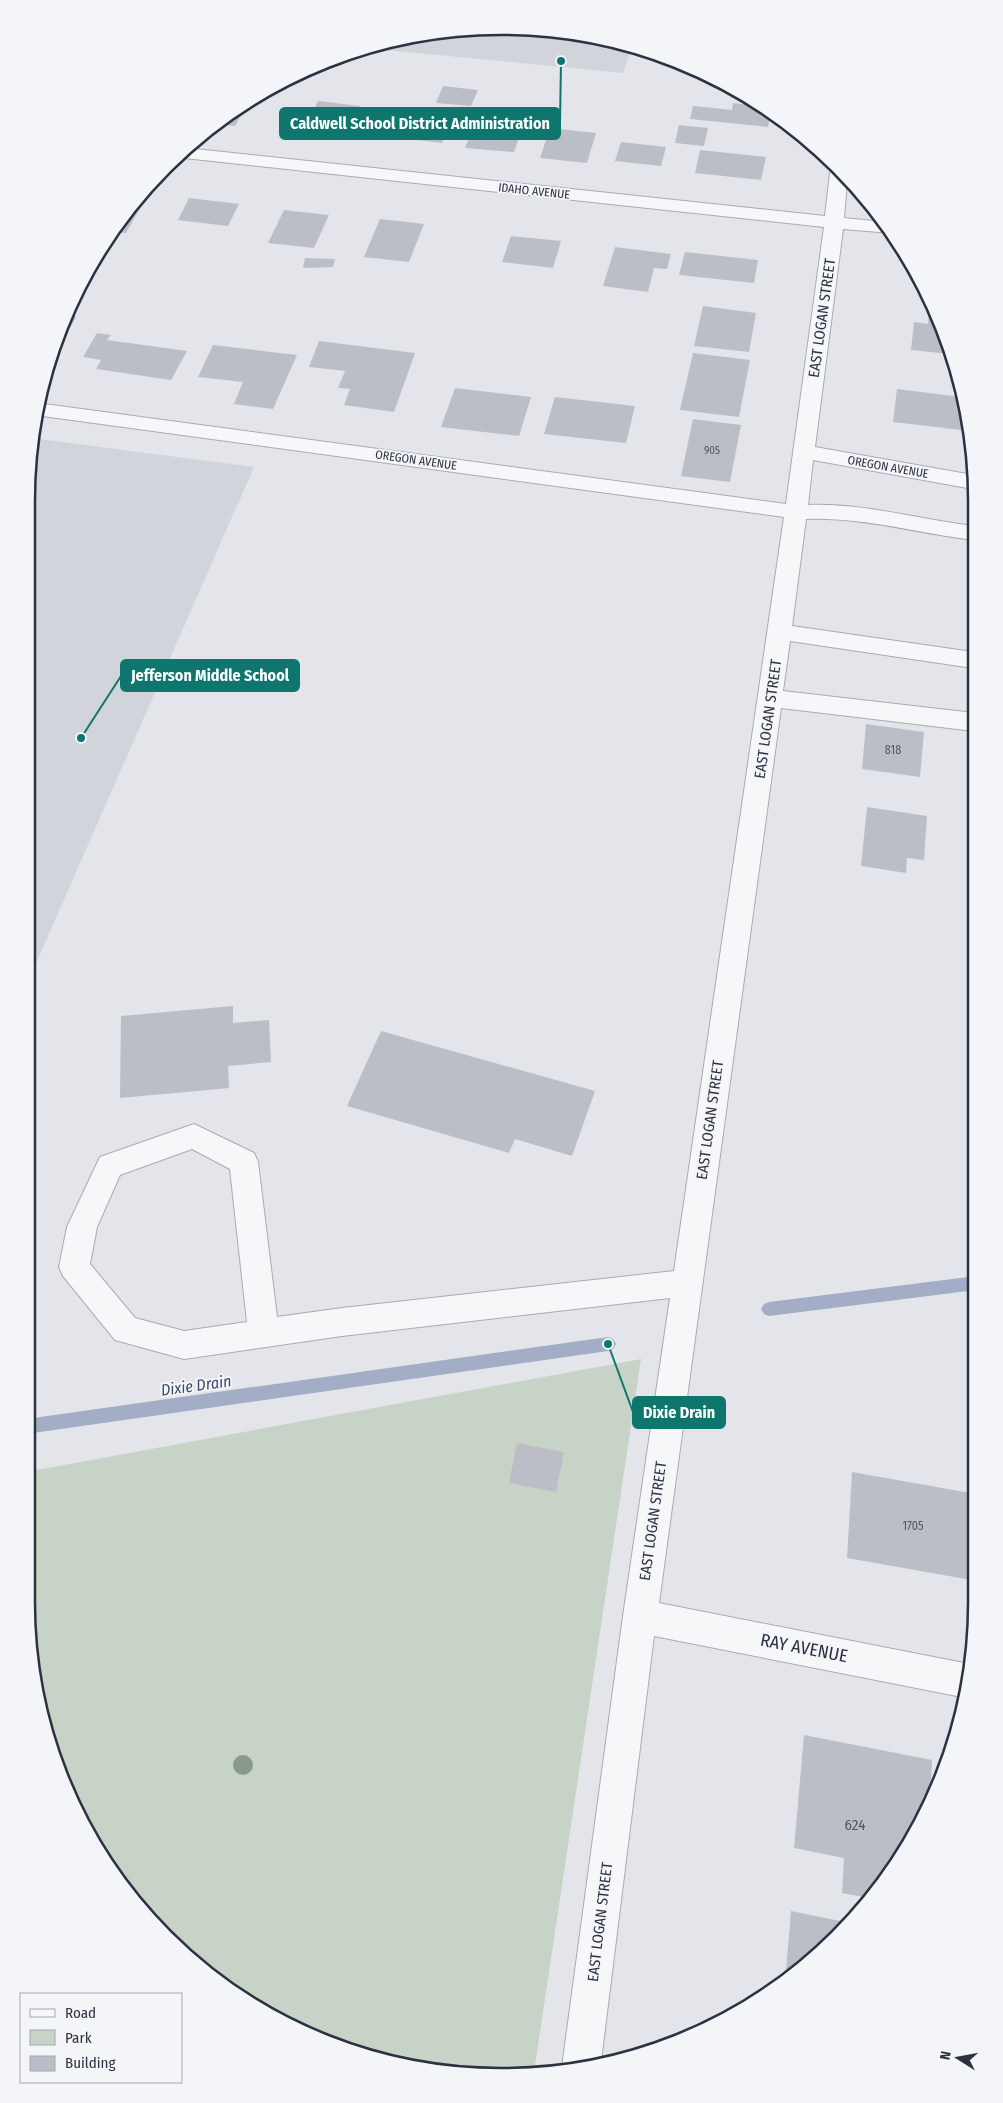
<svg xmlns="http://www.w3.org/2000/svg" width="1003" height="2103" font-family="'Fira Sans Condensed',sans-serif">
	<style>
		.built { fill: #d2d4dc }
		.green { fill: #c7d3c6 }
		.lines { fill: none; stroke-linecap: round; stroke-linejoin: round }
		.stream { fill: #a3aec6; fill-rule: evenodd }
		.building { fill: #bcbec7 }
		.minor-casing { stroke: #a9abb4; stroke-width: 2 }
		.minor { fill: #f6f7f9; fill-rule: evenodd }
		.tree { fill: #889a8a }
		.labels { text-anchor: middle; stroke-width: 4; stroke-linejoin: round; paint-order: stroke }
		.far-number-label { font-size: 11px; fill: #515462 }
		.far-street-label { font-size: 12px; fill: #2d3141; stroke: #f4f5f8 }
		.number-label { font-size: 12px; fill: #515462 }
		.street-label { font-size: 15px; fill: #2d3141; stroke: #f4f5f8 }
		.near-number-label { font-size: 15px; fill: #515462 }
		.water-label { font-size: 16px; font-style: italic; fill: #3b4a71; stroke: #f4f5f8 }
		.near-street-label { font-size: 18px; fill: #2d3141; stroke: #f4f5f8 }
		.rim { fill: none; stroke: #2d3141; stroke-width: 2.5 }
		.leader { fill: none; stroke: #0f766e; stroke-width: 2 }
		.callout-dot { fill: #0f766e; stroke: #f4f5f8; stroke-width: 2 }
		.callout { fill: #0f766e; stroke: #0f766e; stroke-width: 2 }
		.callout-label { font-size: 16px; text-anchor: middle; font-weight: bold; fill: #fff }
	</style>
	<rect width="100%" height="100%" fill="#e4e5ea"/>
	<g class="built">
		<polygon points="502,26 594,35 632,47 623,73 366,48 409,35"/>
		<polygon points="32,438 254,467 26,986 26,501"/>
	</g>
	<polygon class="green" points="641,1359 534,2072 409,2068 264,2013 188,1959 125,1891 52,1755 26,1601 26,1472"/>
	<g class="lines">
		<g class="stream">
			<polygon points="976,1276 976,1290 769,1316 764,1314 761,1309 764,1304 769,1302"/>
			<polygon points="608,1337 613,1339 616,1344 613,1349 608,1351 26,1434 26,1419"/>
		</g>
	</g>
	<g class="building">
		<polygon points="443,86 478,90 471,106 436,103"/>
		<polygon points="249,100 235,126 216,124 238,106"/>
		<polygon points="318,101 360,106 346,136 303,132"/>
		<polygon points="733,103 758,106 771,113 768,127 690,119 693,106 732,110"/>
		<polygon points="480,110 539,116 533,133 521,132 514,152 465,148"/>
		<polygon points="410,118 450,122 442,143 401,138"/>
		<polygon points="679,125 708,128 704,146 675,143"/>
		<polygon points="550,128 596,133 587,163 540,158"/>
		<polygon points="621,142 666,147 661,166 615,161"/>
		<polygon points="700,150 766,157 761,180 695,173"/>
		<polygon points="141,196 147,196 126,233 111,232"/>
		<polygon points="189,198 239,204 228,226 178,220"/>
		<polygon points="284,210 329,215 314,248 268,243"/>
		<polygon points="380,219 424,224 409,262 364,257"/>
		<polygon points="511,236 561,241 553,268 502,262"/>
		<polygon points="615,247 671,254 667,269 654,268 648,292 603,286"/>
		<polygon points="685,252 758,260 754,283 679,275"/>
		<polygon points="305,258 335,259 333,267 303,268"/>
		<polygon points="930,301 941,320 950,354 911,350 914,322 928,324"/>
		<polygon points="703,306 756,313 749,352 694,346"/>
		<polygon points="65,316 76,317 50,365 63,319"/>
		<polygon points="97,333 111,335 107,340 187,351 171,380 96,369 101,360 83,357"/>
		<polygon points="319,341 415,353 394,412 344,405 350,389 338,388 345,371 309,367"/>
		<polygon points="213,345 297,355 273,409 234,404 243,382 198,377"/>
		<polygon points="693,353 750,360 739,417 680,410"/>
		<polygon points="455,388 531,397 519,436 441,427"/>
		<polygon points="897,389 961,397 963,404 961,430 893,422"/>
		<polygon points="555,397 635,406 626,443 544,434"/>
		<polygon points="693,419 741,425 730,482 681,476"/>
		<polygon points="866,724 924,732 920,777 862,769"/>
		<polygon points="867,807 927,816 924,860 907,858 906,873 861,866"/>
		<polygon points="233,1006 233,1023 269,1020 271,1062 228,1066 229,1088 120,1098 121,1016"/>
		<polygon points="381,1031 595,1091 572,1156 515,1139 509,1153 347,1106"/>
		<polygon points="517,1443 564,1452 556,1492 509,1483"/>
		<polygon points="852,1472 976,1494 977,1581 847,1558"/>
		<polygon points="804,1735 932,1760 930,1801 869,1898 842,1893 844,1858 794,1848"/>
		<polygon points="791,1911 850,1923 785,1982"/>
	</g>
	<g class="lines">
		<defs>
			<path id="minor" d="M 186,148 L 825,216 L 830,173 L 835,169 L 847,181 L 844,218 L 884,222 L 891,233 L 843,229 L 815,447 L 973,475 L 973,489 L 813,460 L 808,505 C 864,503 917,519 973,526 L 973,540 C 916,533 864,517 806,519 L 792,626 L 973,652 L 973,668 L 790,641 L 783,691 L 974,713 L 974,731 L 781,708 L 659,1603 L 969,1664 L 971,1664 L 968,1694 L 967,1698 L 654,1636 L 601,2061 L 564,2072 L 562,2067 L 623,1616 L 670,1298 L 342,1336 L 184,1359 L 115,1340 L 63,1276 L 59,1267 L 67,1227 L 100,1157 L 194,1124 L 254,1153 L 258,1162 L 277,1317 L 342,1308 L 674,1271 L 784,517 L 35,415 L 37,403 L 786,504 L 824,227 L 175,157 ZM 192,1149 L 230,1169 L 247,1322 L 184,1331 L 135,1318 L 90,1264 L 97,1227 L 120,1175 Z"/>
		</defs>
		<use href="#minor" class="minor-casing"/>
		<use href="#minor" class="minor"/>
	</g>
	<circle class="tree" cx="243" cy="1765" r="10"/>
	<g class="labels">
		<g class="far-number-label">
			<text x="712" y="454">905</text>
		</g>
		<g class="far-street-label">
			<text transform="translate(534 191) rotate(6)" y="4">IDAHO AVENUE</text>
			<text transform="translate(416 460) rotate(8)" y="4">OREGON AVENUE</text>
			<text transform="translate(888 467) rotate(10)" y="4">OREGON AVENUE</text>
		</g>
		<g class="number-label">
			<text x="893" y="754">818</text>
			<text x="913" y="1530">1705</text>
		</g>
		<g class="street-label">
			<text transform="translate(822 318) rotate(-82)" y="5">EAST LOGAN STREET</text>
			<text transform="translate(768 719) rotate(-82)" y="5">EAST LOGAN STREET</text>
			<text transform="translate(710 1120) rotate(-82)" y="5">EAST LOGAN STREET</text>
			<text transform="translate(653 1521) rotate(-82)" y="5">EAST LOGAN STREET</text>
			<text transform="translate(600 1922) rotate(-83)" y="5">EAST LOGAN STREET</text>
		</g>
		<g class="near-number-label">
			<text x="855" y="1830">624</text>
		</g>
		<g class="water-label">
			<text transform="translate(196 1385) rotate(-8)" y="6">Dixie Drain</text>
		</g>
		<g class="near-street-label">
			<text transform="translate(804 1648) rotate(11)" y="6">RAY AVENUE</text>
		</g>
	</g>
	<path d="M0 0H1003V2103H0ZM501 35H502A466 466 0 0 1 968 501V1602A466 466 0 0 1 502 2068H501A466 466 0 0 1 35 1602V501A466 466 0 0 1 501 35Z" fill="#f4f5f8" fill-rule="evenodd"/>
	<path class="rim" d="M501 35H502A466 466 0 0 1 968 501V1602A466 466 0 0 1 502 2068H501A466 466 0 0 1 35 1602V501A466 466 0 0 1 501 35Z"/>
	<path class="leader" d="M561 61L560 123M81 738L121 676M608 1344L633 1412"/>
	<g class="callout-dot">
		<circle cx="561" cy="61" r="5"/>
		<circle cx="81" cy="738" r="5"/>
		<circle cx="608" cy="1344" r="5"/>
	</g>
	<g class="callout">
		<rect x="280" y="108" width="280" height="31" rx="5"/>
		<rect x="121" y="660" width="178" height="31" rx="5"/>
		<rect x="633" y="1397" width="92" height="31" rx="5"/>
	</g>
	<g class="callout-label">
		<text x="420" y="129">Caldwell School District Administration</text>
		<text x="210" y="681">Jefferson Middle School</text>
		<text x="679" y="1418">Dixie Drain</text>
	</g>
	<rect x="20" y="1993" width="162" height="90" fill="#f4f5f8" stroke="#a4a7af"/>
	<rect x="30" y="2009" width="25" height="8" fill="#f6f7f9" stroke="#a4a7af"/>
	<text x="65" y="2018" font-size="15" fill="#2d3141">Road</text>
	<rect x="30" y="2030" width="25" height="15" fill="#c7d3c6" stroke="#a4a7af"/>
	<text x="65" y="2043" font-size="15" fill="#2d3141">Park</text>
	<rect x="30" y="2056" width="25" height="15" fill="#bcbec7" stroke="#a4a7af"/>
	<text x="65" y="2068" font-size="15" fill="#2d3141">Building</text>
	<g transform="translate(958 2058) rotate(281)" stroke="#f4f5f8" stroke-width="4" paint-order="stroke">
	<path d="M0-4L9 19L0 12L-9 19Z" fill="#2d3141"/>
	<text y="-8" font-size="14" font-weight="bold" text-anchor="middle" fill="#2d3141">N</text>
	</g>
</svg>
